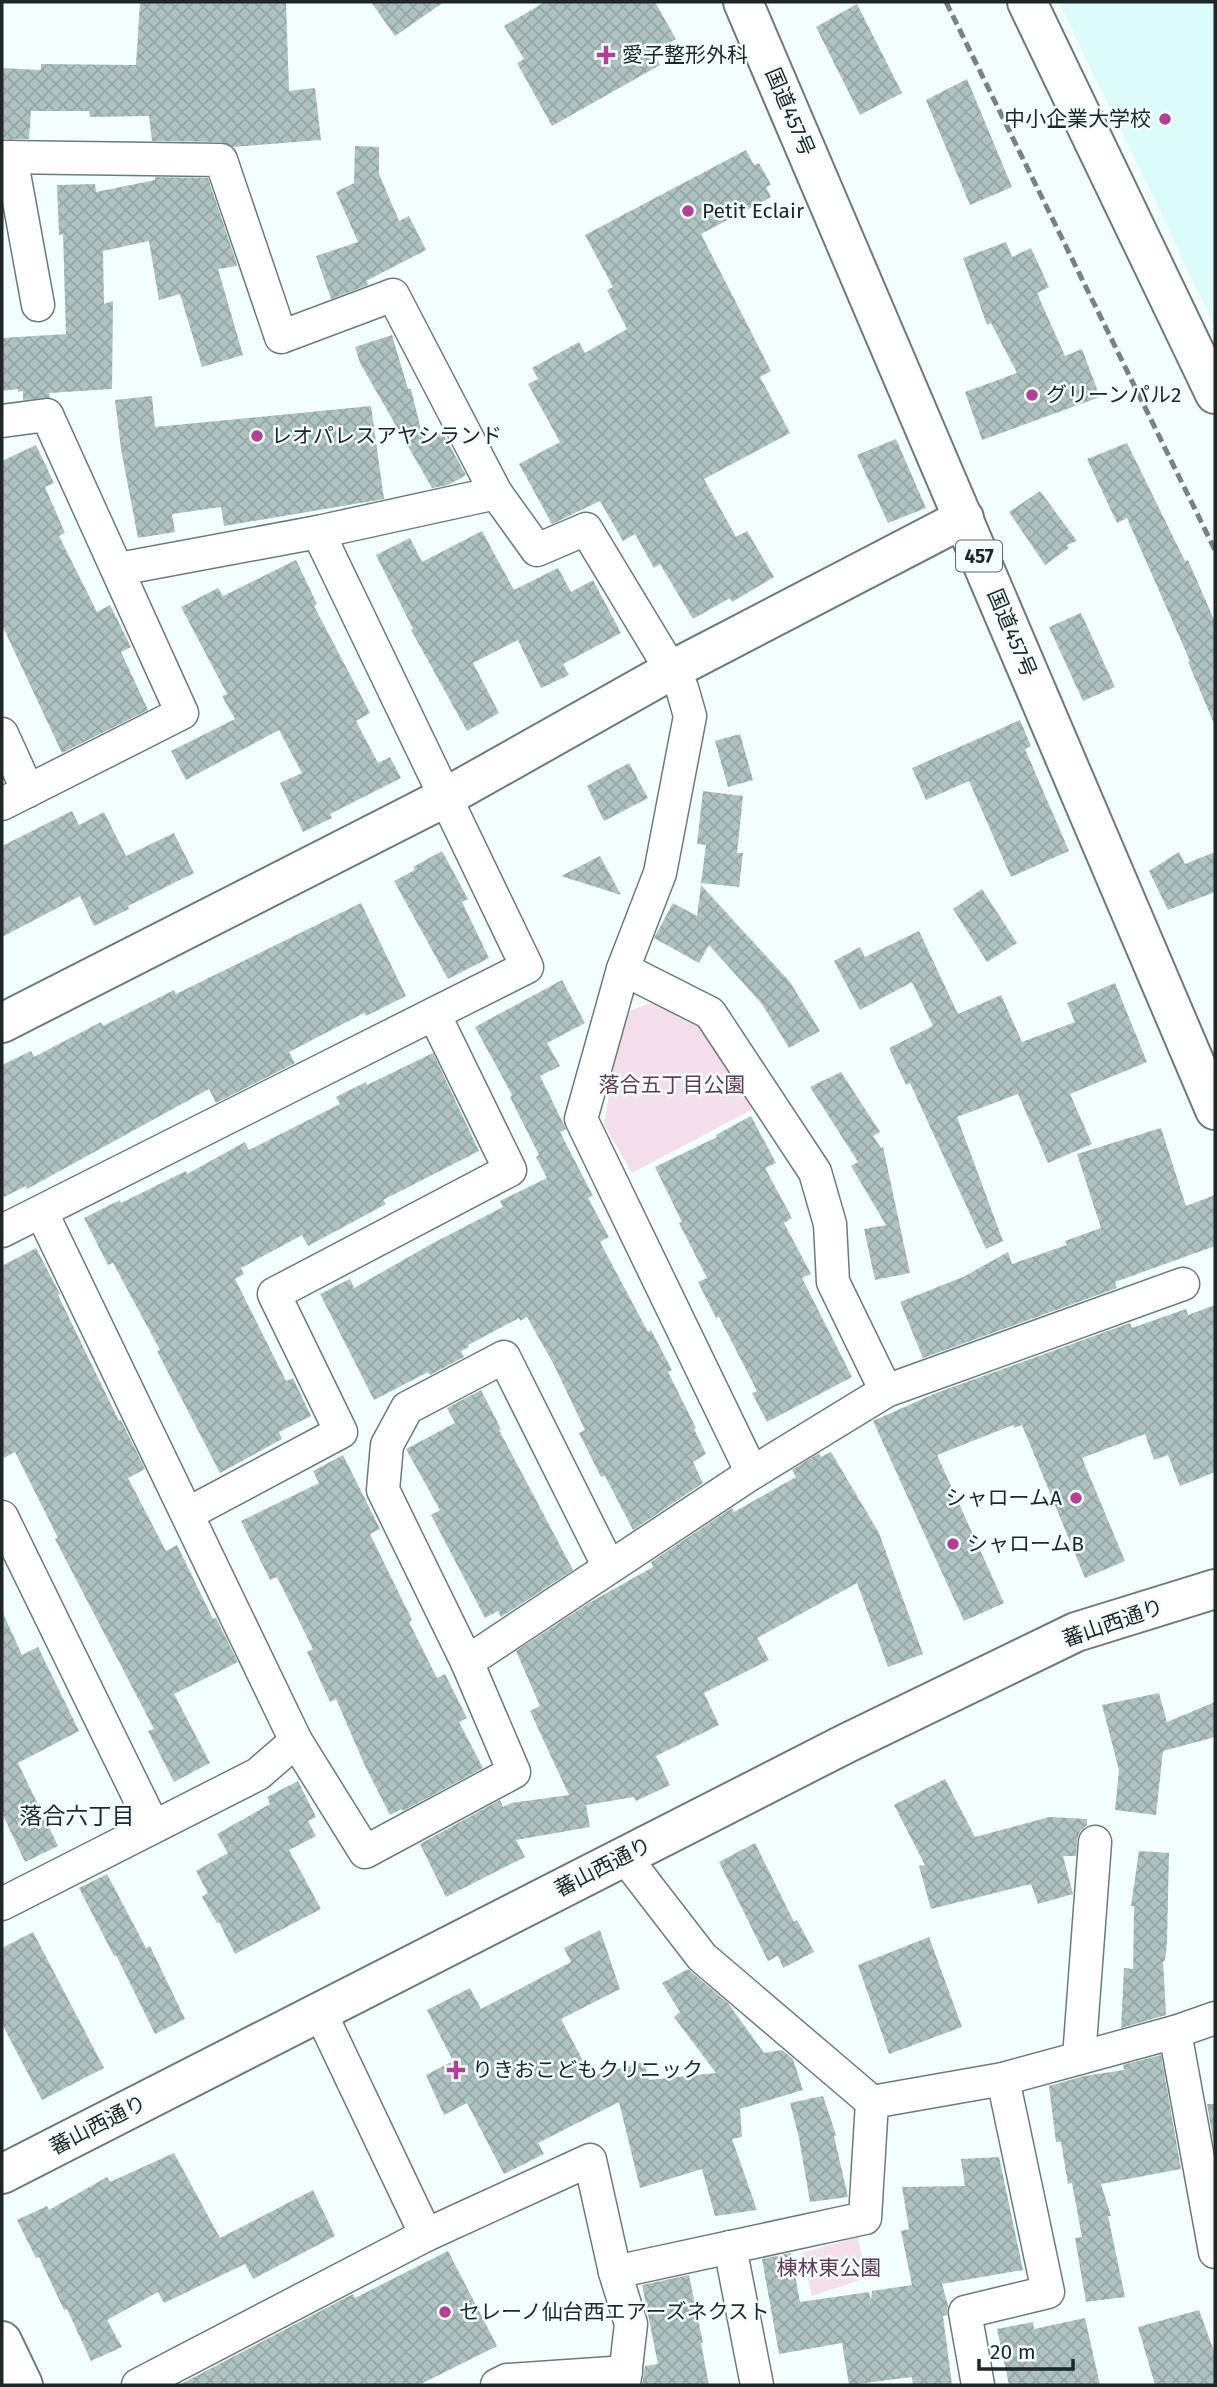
<svg xmlns="http://www.w3.org/2000/svg" width="1217" height="2387" font-family="'Fira Sans','Noto Sans JP',sans-serif">
	<style>
		.built { fill: #dcfbfb }
		.park { fill: #f4deec }
		.building { fill: url(#building-cross-hatch) }
		.lines { fill: none; stroke-linecap: round; stroke-linejoin: round }
		.street-casing { stroke: #697c7b; stroke-width: 35 }
		.secondary-casing { stroke: #697c7b; stroke-width: 42 }
		.highway-casing { stroke: #697c7b; stroke-width: 42 }
		.street { stroke: #fff; stroke-width: 32 }
		.secondary { stroke: #fff; stroke-width: 38 }
		.highway { stroke: #fff; stroke-width: 38 }
		.rail { stroke: #788281; stroke-width: 5; stroke-dasharray: 10 5; stroke-linecap: butt }
		.poi-dot { fill: #b43f96; stroke: #f2fffe; stroke-width: 2.5 }
		.labels { text-anchor: middle; stroke-width: 5; stroke-linejoin: round; paint-order: stroke }
		.shield { fill: #f2fffe; stroke: #5e6767; stroke-width: 2 }
		.shield-label { font-size: 19px; font-weight: bold; fill: #1e2626 }
		.poi-label { font-size: 21px; fill: #1e2626; stroke: #f2fffe; text-anchor: start }
		.street-label { font-size: 21px; fill: #1e2626; stroke: #f2fffe }
		.park-label { font-size: 21px; fill: #633a57; stroke: #f2fffe }
		.neighbourhood-label { font-size: 23px; fill: #1e2626; stroke: #f2fffe }
	</style>
	<defs>
		<pattern id="building-cross-hatch" width="8" height="8" patternUnits="userSpaceOnUse" patternTransform="scale(1.75)"><rect width="8" height="8" fill="#adc2c1"/><path d="M0 0l8 8M0 8l8-8" fill="none" stroke="#94a7a6"/></pattern>
	</defs>
	<rect width="100%" height="100%" fill="#f2fffe"/>
	<polygon class="built" points="1059,2 1215,2 1215,327 1181,255"/>
	<g class="park">
		<polygon points="653,1002 703,1023 755,1108 632,1173 604,1124 622,1014"/>
		<polygon points="858,2237 866,2278 812,2296 802,2253"/>
	</g>
	<g class="building">
		<polygon points="140,2 286,2 289,91 315,88 321,140 233,147 221,142 152,141 149,116 90,117 89,111 31,111 29,139 2,139 2,68 41,70 41,64 136,65"/>
		<polygon points="371,2 444,2 395,36"/>
		<polygon points="545,2 655,2 676,39 653,52 660,65 552,126 517,63 524,59 504,26"/>
		<polygon points="857,4 902,93 860,115 816,27"/>
		<polygon points="967,79 1012,187 970,205 926,100"/>
		<polygon points="355,146 379,147 379,174 399,221 409,216 426,250 366,281 368,285 331,299 316,256 358,242 336,192 354,183"/>
		<polygon points="746,150 754,165 759,163 771,185 766,187 771,197 701,234 771,371 760,377 790,433 704,479 736,537 747,531 774,577 732,602 730,598 693,619 660,564 654,568 635,534 623,541 600,501 552,524 519,464 560,442 528,384 538,379 532,368 579,342 585,353 627,329 607,290 613,287 585,235"/>
		<polygon points="155,177 208,178 236,261 237,266 218,269 243,355 202,367 180,294 159,300 149,241 103,251 104,304 113,301 112,389 49,393 50,398 23,400 23,391 18,392 18,389 2,391 2,338 66,334 63,234 59,235 57,185 95,184 96,192 155,180"/>
		<polygon points="1006,242 1012,257 1031,248 1049,287 1037,293 1065,356 1082,349 1100,397 982,440 965,392 1017,373 991,323 987,325 963,258"/>
		<polygon points="392,335 408,389 411,389 424,442 442,432 466,475 448,485 432,488 360,363 355,347"/>
		<polygon points="152,396 155,427 371,406 384,499 224,526 221,507 172,514 175,532 138,538 121,449 115,400"/>
		<polygon points="896,439 926,508 888,523 857,455"/>
		<polygon points="1127,443 1185,561 1188,560 1215,622 1215,726 1188,662 1190,661 1127,518 1117,523 1087,459"/>
		<polygon points="36,445 54,483 45,487 65,533 59,536 97,612 110,605 131,647 121,652 148,710 62,753 2,625 2,461"/>
		<polygon points="1040,491 1077,541 1067,545 1069,548 1045,565 1009,512"/>
		<polygon points="482,531 514,590 558,568 571,592 593,580 621,633 563,664 569,675 541,688 518,640 473,663 499,713 467,731 411,630 413,629 376,555 410,538 422,562"/>
		<polygon points="296,560 317,604 314,606 370,713 356,721 378,763 390,757 401,778 330,814 332,818 303,832 280,783 302,773 279,730 186,780 171,751 235,719 222,696 227,694 181,607 218,588 223,596"/>
		<polygon points="1081,613 1115,687 1083,701 1049,627"/>
		<polygon points="1020,720 1031,746 1025,749 1069,851 1011,877 969,781 926,800 912,768"/>
		<polygon points="740,734 753,780 728,787 715,741"/>
		<polygon points="629,763 648,798 604,821 587,786"/>
		<polygon points="703,791 743,796 737,853 743,853 739,887 701,883 706,845 697,844"/>
		<polygon points="72,811 79,825 104,812 126,856 174,833 194,873 128,906 129,909 94,926 80,896 2,937 2,846"/>
		<polygon points="442,851 468,899 462,902 489,958 448,979 394,881 415,870 413,867"/>
		<polygon points="1179,852 1185,864 1215,852 1215,892 1168,910 1149,871"/>
		<polygon points="600,856 621,895 561,876"/>
		<polygon points="701,885 790,982 820,1031 789,1048 762,1004 709,945 699,963 654,938 673,903 697,916"/>
		<polygon points="982,889 1017,943 987,962 953,909"/>
		<polygon points="361,903 406,996 366,1016 364,1013 289,1052 295,1063 216,1103 209,1089 27,1189 26,1186 2,1198 2,1065 31,1051 34,1057 101,1022 103,1026 174,990 176,994"/>
		<polygon points="919,931 958,1014 1001,995 1022,1042 1075,1022 1067,1003 1115,983 1147,1062 1070,1094 1092,1144 1048,1163 1018,1094 957,1117 1003,1241 986,1249 910,1083 906,1085 889,1048 933,1026 912,982 860,1010 834,961 860,947 865,957"/>
		<polygon points="562,980 585,1023 547,1043 560,1066 540,1076 564,1125 566,1129 560,1132 593,1196 588,1198 609,1237 600,1242 648,1332 651,1330 672,1370 668,1372 696,1428 694,1429 706,1454 693,1462 703,1483 633,1530 605,1476 601,1477 579,1433 585,1430 553,1363 527,1317 520,1321 519,1318 468,1345 469,1347 461,1351 464,1357 430,1375 428,1372 374,1400 320,1294 350,1279 354,1288 435,1242 503,1207 500,1201 547,1178 536,1157 539,1155 510,1097 512,1095 475,1027"/>
		<polygon points="433,1053 479,1151 383,1200 386,1204 308,1246 302,1235 241,1268 244,1274 235,1279 286,1381 293,1378 311,1416 279,1432 282,1439 220,1473 157,1351 160,1350 113,1263 108,1265 84,1218 120,1200 121,1203 186,1171 187,1174 245,1142 249,1150 340,1104 336,1097 366,1082 367,1085"/>
		<polygon points="841,1072 880,1132 873,1136 881,1148 883,1147 910,1273 875,1280 864,1229 886,1225 851,1166 858,1162 810,1087"/>
		<polygon points="751,1116 776,1163 765,1168 792,1218 784,1223 811,1274 802,1278 852,1377 767,1422 752,1393 757,1391 719,1317 716,1318 698,1282 707,1278 679,1223 682,1222 655,1167 717,1137 716,1135"/>
		<polygon points="1161,1128 1186,1206 1215,1195 1215,1246 1115,1282 1117,1288 923,1358 900,1302 963,1277 1008,1252 1012,1264 1067,1245 1065,1241 1101,1228 1077,1154"/>
		<polygon points="36,1248 60,1294 58,1295 119,1421 121,1420 145,1469 128,1478 166,1551 177,1545 213,1619 216,1618 238,1662 174,1694 210,1763 174,1782 148,1731 154,1729 55,1539 58,1538 15,1452 2,1459 2,1266"/>
		<polygon points="1215,1305 1215,1472 1180,1486 1168,1455 1154,1460 1145,1434 1082,1458 1125,1561 1085,1578 1022,1425 1014,1428 1013,1425 937,1455 1004,1603 964,1621 873,1421 936,1393 1130,1323 1132,1328 1186,1309 1188,1315"/>
		<polygon points="481,1390 501,1429 499,1430 573,1570 501,1617 498,1611 485,1618 431,1515 440,1510 406,1449 455,1423 447,1408"/>
		<polygon points="831,1452 879,1533 923,1654 888,1667 857,1583 757,1638 769,1660 704,1693 719,1725 656,1756 670,1785 636,1801 634,1797 586,1805 590,1827 516,1840 525,1857 446,1897 420,1844 500,1800 503,1807 511,1803 569,1795 530,1711 540,1706 516,1651 589,1603 653,1567 651,1562 732,1508 734,1512 796,1477 792,1470 819,1453 821,1457"/>
		<polygon points="343,1455 380,1529 370,1534 412,1620 409,1622 437,1678 445,1674 467,1718 459,1722 483,1768 403,1811 402,1809 390,1815 365,1766 336,1699 330,1702 307,1652 313,1649 277,1577 270,1580 241,1521 319,1483 313,1471"/>
		<polygon points="2,1611 22,1655 38,1647 79,1731 18,1763 58,1846 25,1862 2,1813"/>
		<polygon points="1159,1693 1167,1722 1215,1702 1215,1737 1163,1751 1156,1815 1115,1810 1119,1770 1102,1705"/>
		<polygon points="945,1779 975,1837 1049,1817 1087,1819 1087,1825 1080,1831 1077,1840 1076,1856 1063,1856 1073,1894 1038,1904 1031,1884 931,1909 919,1866 925,1865 894,1805"/>
		<polygon points="298,1781 316,1817 308,1821 316,1836 289,1850 321,1909 235,1954 219,1922 217,1923 202,1897 208,1893 196,1871 228,1853 217,1834 270,1804 267,1797"/>
		<polygon points="755,1843 794,1922 797,1920 814,1952 783,1968 778,1956 768,1961 719,1862"/>
		<polygon points="1139,1851 1169,1853 1167,1941 1165,1961 1163,1961 1166,2015 1121,2028 1124,1968 1133,1969 1134,1906 1131,1906"/>
		<polygon points="107,1874 146,1948 150,1946 185,2019 155,2034 116,1955 114,1956 79,1888"/>
		<polygon points="600,1930 620,1989 561,2019 591,2076 644,2062 649,2080 716,2073 674,2017 680,2012 662,1983 688,1969 728,2003 764,2053 782,2050 793,2059 803,2090 740,2109 742,2137 732,2139 757,2210 715,2216 702,2169 640,2188 619,2102 538,2143 544,2154 504,2174 467,2103 444,2115 426,2075 453,2061 427,2010 470,1988 481,2009 571,1962 564,1948"/>
		<polygon points="33,1932 104,2068 42,2100 2,2024 2,1948"/>
		<polygon points="929,1937 962,2027 889,2054 858,1965"/>
		<polygon points="1161,2055 1181,2169 1101,2184 1111,2216 1108,2216 1125,2297 1086,2302 1075,2238 1082,2237 1072,2183 1068,2184 1061,2142 1056,2142 1049,2086 1084,2076 1124,2070 1123,2065"/>
		<polygon points="823,2096 836,2135 834,2136 848,2197 810,2202 799,2138 790,2103"/>
		<polygon points="1207,2104 1215,2104 1215,2151"/>
		<polygon points="174,2153 220,2238 313,2190 335,2236 253,2279 245,2264 164,2303 158,2292 107,2320 122,2347 91,2361 67,2309 64,2310 39,2257 36,2258 17,2220 47,2206 49,2210 107,2177 110,2182"/>
		<polygon points="999,2157 1023,2270 942,2284 948,2305 947,2315 943,2316 952,2385 913,2385 912,2377 849,2385 842,2343 779,2354 762,2259 791,2253 800,2302 869,2292 871,2301 872,2291 912,2285 901,2231 909,2229 902,2187 965,2186 961,2159"/>
		<polygon points="448,2251 497,2346 419,2385 179,2385 353,2294 355,2298"/>
		<polygon points="689,2275 703,2343 701,2343 709,2385 642,2385 645,2366 658,2364 642,2285"/>
		<polygon points="1199,2310 1215,2354 1215,2385 1155,2385 1138,2327"/>
		<polygon points="1085,2318 1100,2385 1009,2385 997,2329 1033,2322 1034,2329"/>
	</g>
	<g class="lines">
		<defs>
			<g id="street">
				<polyline points="2,157 221,160 281,337 393,295 496,493"/>
				<polyline points="11,157 38,305"/>
				<polyline points="2,421 47,415 182,713 2,804"/>
				<polyline points="119,569 318,532 496,493 537,550 586,529 682,688 690,716 660,873 623,969 581,1119 752,1473"/>
				<polyline points="2,734 28,791"/>
				<polyline points="623,969 710,1013 815,1172 830,1224 833,1282 886,1391"/>
				<polyline points="2,1231 527,967 318,532"/>
				<polyline points="189,1513 341,1432 274,1294 510,1170 434,1014"/>
				<polyline points="2,1517 153,1826"/>
				<polyline points="467,1662 383,1490 387,1445 407,1408 504,1357 609,1567"/>
				<polyline points="296,1741 365,1852 514,1772 467,1662 752,1473 886,1391 1183,1284"/>
				<polyline points="624,1856 702,1957 872,2102 1003,2079 1175,2032 1215,2018"/>
				<polyline points="2,1904 258,1774 296,1741 42,1213"/>
				<polyline points="320,2012 426,2235"/>
				<polyline points="1175,2032 1215,2252"/>
				<polyline points="1079,2058 1095,1842"/>
				<polyline points="730,2247 757,2385"/>
				<polyline points="615,2272 865,2218 872,2102"/>
				<polyline points="138,2385 426,2235 590,2160 615,2272 631,2324 624,2385"/>
				<polyline points="497,2385 507,2380 626,2372"/>
				<polyline points="978,2385 965,2312 1048,2292 1003,2079"/>
			</g>
			<g id="secondary">
				<polyline points="1027,2 1215,394"/>
				<polyline points="2,1023 446,797 670,671 964,518"/>
				<polyline points="2,2174 847,1743 1076,1632 1215,1589"/>
				<polyline points="2,2341 23,2385"/>
			</g>
			<polyline id="highway" points="743,2 1215,1110"/>
		</defs>
		<use href="#street" class="street-casing"/>
		<use href="#secondary" class="secondary-casing"/>
		<use href="#highway" class="highway-casing"/>
		<use href="#street" class="street"/>
		<use href="#secondary" class="secondary"/>
		<use href="#highway" class="highway"/>
		<polyline class="rail" points="946,2 1215,550"/>
	</g>
	<g class="poi-dot">
		<path d="M602.5 44.5h7v7h7v7h-7v7h-7v-7h-7v-7h7z"/>
		<circle cx="1165" cy="119" r="7"/>
		<circle cx="688" cy="211" r="7"/>
		<circle cx="1032" cy="395" r="7"/>
		<circle cx="257" cy="436" r="7"/>
		<circle cx="1076" cy="1498" r="7"/>
		<circle cx="953" cy="1544" r="7"/>
		<path d="M452.5 2059.5h7v7h7v7h-7v7h-7v-7h-7v-7h7z"/>
		<circle cx="445" cy="2312" r="7"/>
	</g>
	<g class="labels">
		<rect class="shield" x="956" y="540.5" width="46" height="31" rx="5"/>
		<g class="shield-label">
			<text x="979" y="563">457</text>
		</g>
		<g class="poi-label">
			<text x="622" y="62">愛子整形外科</text>
			<text x="1151" y="126" text-anchor="end">中小企業大学校</text>
			<text x="702" y="218">Petit Eclair</text>
			<text x="1046" y="402">グリーンパル2</text>
			<text x="271" y="443">レオパレスアヤシランド</text>
			<text x="1062" y="1505" text-anchor="end">シャロームA</text>
			<text x="967" y="1551">シャロームB</text>
			<text x="472" y="2077">りきおこどもクリニック</text>
			<text x="459" y="2319">セレーノ仙台西エアーズネクスト</text>
		</g>
		<g class="street-label">
			<text transform="translate(790 112) rotate(67)" y="7">国道457号</text>
			<text transform="translate(1012 633) rotate(67)" y="7">国道457号</text>
			<text transform="translate(1113 1623) rotate(-19)" y="7">蕃山西通り</text>
			<text transform="translate(603 1867) rotate(-27)" y="7">蕃山西通り</text>
			<text transform="translate(98 2125) rotate(-27)" y="7">蕃山西通り</text>
		</g>
		<g class="park-label">
			<text x="672" y="1092">落合五丁目公園</text>
			<text x="829" y="2275">棟林東公園</text>
		</g>
		<g class="neighbourhood-label">
			<text x="77" y="1824">落合六丁目</text>
		</g>
	</g>
	<rect width="1217" height="2387" fill="none" stroke="#1e2626" stroke-width="7"/>
	<path d="M979 2359v10h94v-10" fill="none" stroke="#1e2626" stroke-width="3.5"/>
	<text x="990" y="2359" font-size="21" fill="#1e2626" stroke="#f2fffe" stroke-width="5" paint-order="stroke">20 m</text>
</svg>
